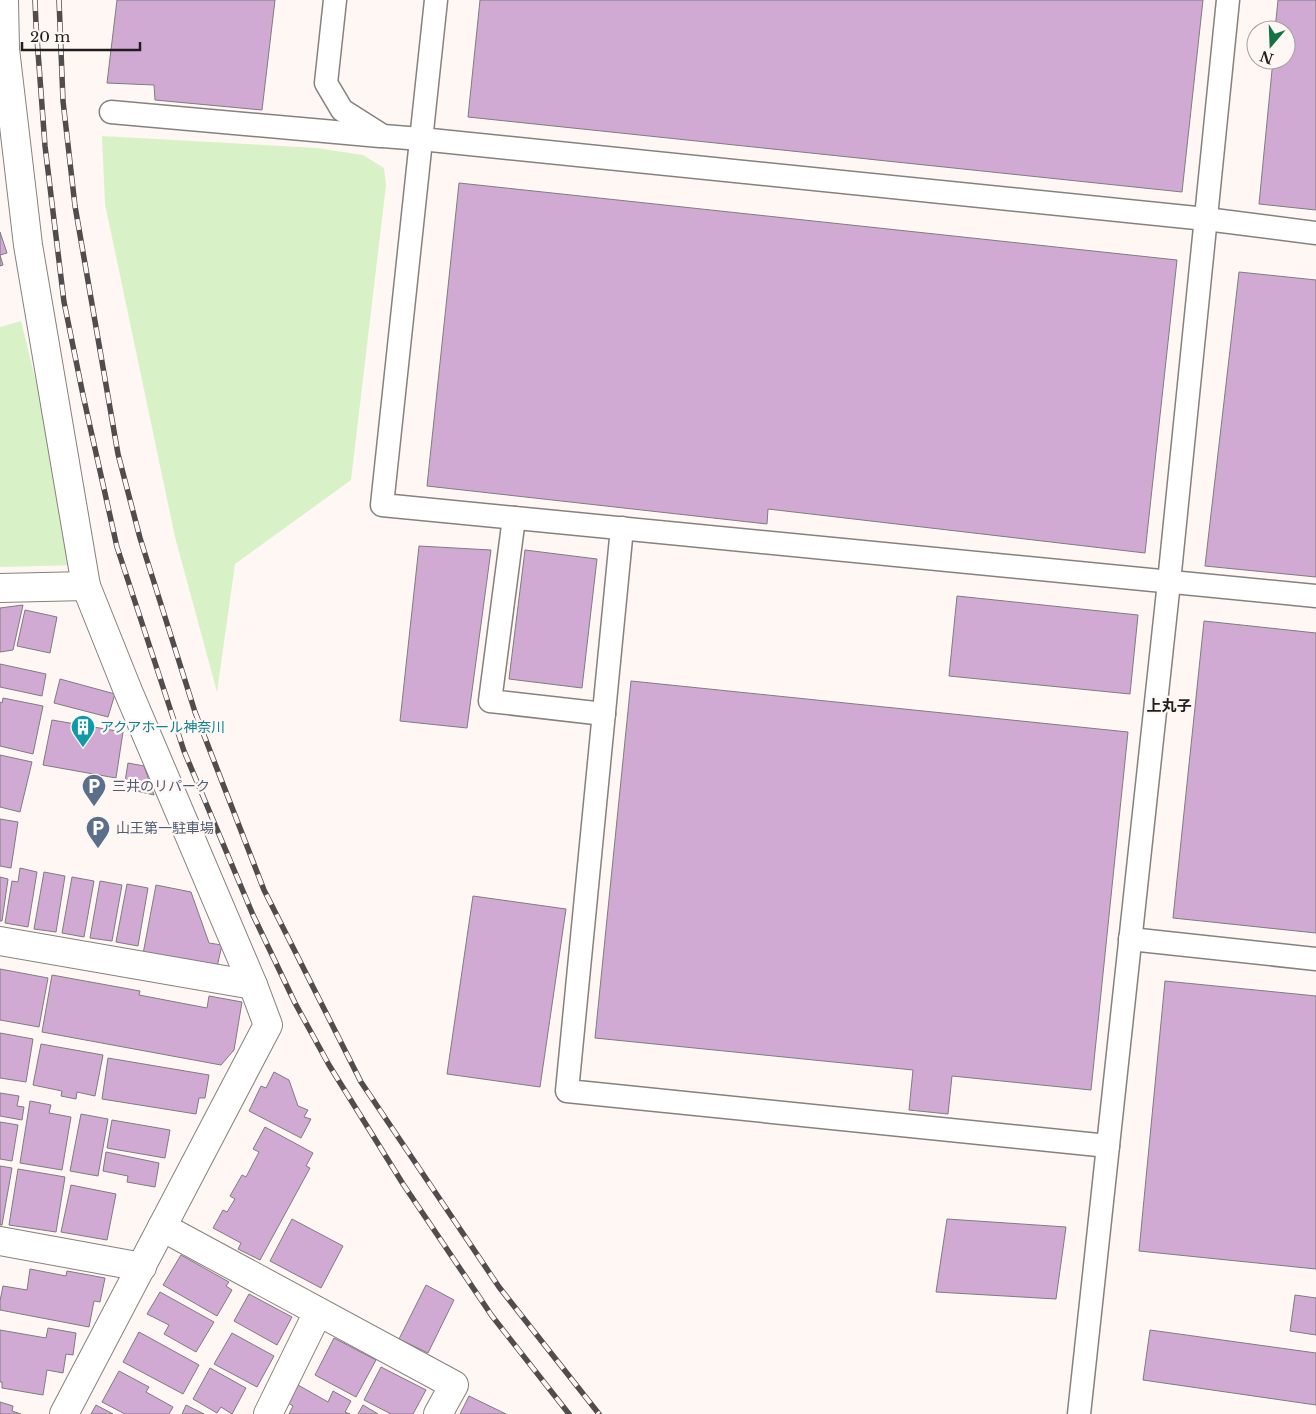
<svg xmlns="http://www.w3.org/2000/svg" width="1316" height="1414" font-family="'Libre Baskerville','Noto Sans JP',serif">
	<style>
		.green { fill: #d9f1c7 }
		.building { fill: #d1aad4; stroke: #7f7b7f }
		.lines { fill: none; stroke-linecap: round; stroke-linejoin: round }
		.lane-casing { stroke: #86807e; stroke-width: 25 }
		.street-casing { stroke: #86807e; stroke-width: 30 }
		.lane { stroke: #fff; stroke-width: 22 }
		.street { stroke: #fff; stroke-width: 28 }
		.rail-casing { stroke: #504d4c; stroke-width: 5.5 }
		.rail { stroke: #fef7f4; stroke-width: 4; stroke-dasharray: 11; stroke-linecap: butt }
		.labels { text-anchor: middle; stroke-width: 4.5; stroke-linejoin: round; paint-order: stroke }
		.culture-label { font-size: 14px; fill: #0d838f; stroke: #fef7f4; text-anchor: start }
		.service-label { font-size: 14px; fill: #4e5e75; stroke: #fef7f4; text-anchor: start }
		.neighbourhood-label { font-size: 15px; font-weight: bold; fill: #201e1d; stroke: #fef7f4 }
	</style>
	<rect width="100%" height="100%" fill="#fef7f4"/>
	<g class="green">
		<polygon points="102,136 317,148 363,155 384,168 386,185 351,480 235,564 217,692 175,537 105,204"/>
		<polygon points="21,321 81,565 0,567 0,327"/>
	</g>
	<g class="building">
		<polygon points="117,0 275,0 262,110 155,100 154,85 107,83"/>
		<polygon points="480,0 1203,0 1182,192 468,117"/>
		<polygon points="1278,0 1316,0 1316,210 1259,204 1273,60 1286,60 1286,30 1275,30"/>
		<polygon points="459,183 1177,260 1145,553 768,509 767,524 427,486"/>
		<polygon points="0,232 7,253 0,255 3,265 0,266"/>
		<polygon points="1239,272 1316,280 1316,577 1205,566"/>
		<polygon points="419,546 491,550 467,728 400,721"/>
		<polygon points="525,550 597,559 582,688 509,679"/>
		<polygon points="957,596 1138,615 1130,694 949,676"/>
		<polygon points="23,605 13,650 0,652 0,608"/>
		<polygon points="25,610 57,617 50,653 17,646"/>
		<polygon points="1204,621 1316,633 1316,933 1173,918"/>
		<polygon points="0,664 46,674 42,696 0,687"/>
		<polygon points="60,679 115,694 108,717 54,703"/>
		<polygon points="631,681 1128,732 1091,1090 952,1076 948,1114 909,1110 913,1070 595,1038"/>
		<polygon points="3,698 43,706 33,754 0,746 0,702 2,703"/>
		<polygon points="52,720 123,732 116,778 43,765"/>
		<polygon points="0,755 32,762 20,812 0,807"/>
		<polygon points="128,763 144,766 154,795 124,788"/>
		<polygon points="0,819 18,822 11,868 0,866"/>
		<polygon points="20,868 37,872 28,927 5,923 12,881 18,882"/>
		<polygon points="44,872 65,876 56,932 34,929"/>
		<polygon points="0,877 8,879 2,921 0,921"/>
		<polygon points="72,877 94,881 84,937 62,933"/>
		<polygon points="100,881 122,885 112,941 90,938"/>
		<polygon points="127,884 148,888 138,946 116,942"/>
		<polygon points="156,885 191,892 209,943 222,945 217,967 143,954"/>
		<polygon points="473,896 566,909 540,1087 447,1074"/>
		<polygon points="0,969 48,978 39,1027 0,1020"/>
		<polygon points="52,975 140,991 139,995 207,1008 209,996 242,1002 234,1050 221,1065 42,1032"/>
		<polygon points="1165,981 1316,996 1316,1269 1139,1251"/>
		<polygon points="0,1033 33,1039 26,1082 0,1078"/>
		<polygon points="41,1044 103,1055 95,1096 77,1092 76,1099 61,1096 62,1091 33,1085"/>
		<polygon points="108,1058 209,1075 205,1098 199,1098 196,1114 102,1099"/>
		<polygon points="274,1072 289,1080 298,1106 308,1110 304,1117 311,1119 301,1138 249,1111 261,1086 266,1088"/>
		<polygon points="0,1093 19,1096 17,1106 24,1107 22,1120 0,1116"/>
		<polygon points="30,1101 51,1105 49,1113 71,1117 62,1170 20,1163"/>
		<polygon points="81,1114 108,1119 98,1176 70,1171"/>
		<polygon points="112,1120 170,1130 165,1158 107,1148"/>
		<polygon points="0,1122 18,1125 12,1161 0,1159"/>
		<polygon points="265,1127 313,1153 306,1166 310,1168 260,1260 238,1249 241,1243 213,1228 223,1210 227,1212 235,1199 230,1196 242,1175 246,1177 259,1152 253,1149"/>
		<polygon points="106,1152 159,1163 155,1187 127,1182 128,1176 103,1171"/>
		<polygon points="0,1166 12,1168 2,1225 0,1225"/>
		<polygon points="18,1169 65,1177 56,1232 9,1225"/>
		<polygon points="71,1185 116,1194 107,1240 61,1232"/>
		<polygon points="292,1219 343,1246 321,1288 270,1261"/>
		<polygon points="947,1219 1066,1227 1056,1299 936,1292"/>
		<polygon points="181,1255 229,1282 226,1286 232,1290 217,1316 163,1285"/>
		<polygon points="30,1269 66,1276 67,1271 105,1278 100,1302 94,1301 89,1327 0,1310 0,1301 3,1286 27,1290"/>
		<polygon points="426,1285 454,1300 428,1353 399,1339"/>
		<polygon points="160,1292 214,1322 196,1352 164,1334 169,1325 147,1314"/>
		<polygon points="249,1294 292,1317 277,1345 234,1321"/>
		<polygon points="1295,1295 1316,1298 1316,1335 1290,1331"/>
		<polygon points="48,1328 76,1333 73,1355 66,1354 63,1373 47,1370 43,1395 2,1388 2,1382 0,1382 0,1330 46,1338"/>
		<polygon points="1150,1330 1316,1353 1316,1405 1143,1380"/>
		<polygon points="139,1332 199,1365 183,1394 123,1362"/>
		<polygon points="232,1333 274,1356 257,1387 214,1364"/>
		<polygon points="334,1338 376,1360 356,1397 315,1375"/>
		<polygon points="381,1367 426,1390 413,1414 391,1414 364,1400"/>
		<polygon points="210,1368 246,1388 232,1414 221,1407 217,1413 193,1399"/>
		<polygon points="119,1371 149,1387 146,1392 173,1407 169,1414 125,1414 102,1402"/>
		<polygon points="298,1385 328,1402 333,1391 351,1401 345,1412 350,1414 289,1414 293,1406 288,1403"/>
		<polygon points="469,1396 506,1414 460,1414"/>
		<polygon points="0,1402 13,1406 12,1411 21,1414 0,1414"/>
		<polygon points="96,1405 113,1414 91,1414"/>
		<polygon points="186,1405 204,1414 182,1414"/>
		<polygon points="363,1405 378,1414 358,1414"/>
	</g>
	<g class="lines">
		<defs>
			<g id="lane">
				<polyline points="335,0 326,83 342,110 383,136 421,139 1206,219 1316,233"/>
				<polyline points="436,0 382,505 1316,596"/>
				<polyline points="111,112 380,136"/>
				<polyline points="514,518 490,701 604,714"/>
				<polyline points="622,528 567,1091 1108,1146"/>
				<polyline points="1130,939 1316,959"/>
				<polyline points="1079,1414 1169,582 1228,0"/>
			</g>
			<g id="street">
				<polyline points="4,0 5,49 28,245 86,586 128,691 253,985 268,1025 64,1414"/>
				<polyline points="0,588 86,586"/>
				<polyline points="0,941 253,985"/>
				<polyline points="162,1227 454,1385 438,1414"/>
				<polyline points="0,1241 142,1267"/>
				<polyline points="268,1414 318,1312"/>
			</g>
		</defs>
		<use href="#lane" class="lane-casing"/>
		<use href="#street" class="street-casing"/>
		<use href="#lane" class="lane"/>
		<use href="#street" class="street"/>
		<defs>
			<g id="rail">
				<polyline points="35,0 36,25 45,146 64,302 83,395 117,547 184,751 253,915 295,1003 329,1065 403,1184 492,1316 569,1414"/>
				<polyline points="59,0 63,101 75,206 118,454 140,538 195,712 264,890 361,1082 499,1287 599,1414"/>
			</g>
		</defs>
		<use href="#rail" class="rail-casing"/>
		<use href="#rail" class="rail"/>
	</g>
	<defs>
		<symbol id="building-pin" viewBox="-11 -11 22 30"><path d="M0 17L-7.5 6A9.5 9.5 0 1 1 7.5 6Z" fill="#0f9aa8" stroke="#fef7f4"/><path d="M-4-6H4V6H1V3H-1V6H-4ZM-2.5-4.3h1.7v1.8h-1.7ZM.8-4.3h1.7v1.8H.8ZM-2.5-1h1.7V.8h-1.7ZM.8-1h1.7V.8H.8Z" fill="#fff"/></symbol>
		<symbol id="parking-pin" viewBox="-11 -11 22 30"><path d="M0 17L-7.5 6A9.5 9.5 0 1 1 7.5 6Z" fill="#5c6f8a" stroke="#fef7f4"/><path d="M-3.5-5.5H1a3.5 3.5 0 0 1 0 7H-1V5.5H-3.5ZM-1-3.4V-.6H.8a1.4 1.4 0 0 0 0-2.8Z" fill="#fff"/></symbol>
	</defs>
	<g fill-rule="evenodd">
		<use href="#building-pin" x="69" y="713" width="28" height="38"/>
		<use href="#parking-pin" x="80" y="772" width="28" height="38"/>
		<use href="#parking-pin" x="84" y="814" width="28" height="38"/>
	</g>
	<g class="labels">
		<g class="culture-label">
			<text x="100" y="732">アクアホール神奈川</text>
		</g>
		<g class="service-label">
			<text x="112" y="791">三井のリパーク</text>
			<text x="116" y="833">山王第一駐車場</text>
		</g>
		<g class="neighbourhood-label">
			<text x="1169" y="711">上丸子</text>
		</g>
	</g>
	<g transform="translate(1271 45) rotate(199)"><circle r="24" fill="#fef7f4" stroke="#a5a09e"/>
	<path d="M0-4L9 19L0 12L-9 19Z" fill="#147247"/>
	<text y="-8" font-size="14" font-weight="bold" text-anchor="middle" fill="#201e1d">N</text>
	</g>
	<path d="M22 42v8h118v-8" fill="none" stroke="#201e1d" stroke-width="2.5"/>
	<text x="30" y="42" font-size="15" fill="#201e1d" stroke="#fef7f4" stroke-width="4" paint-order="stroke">20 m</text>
</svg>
